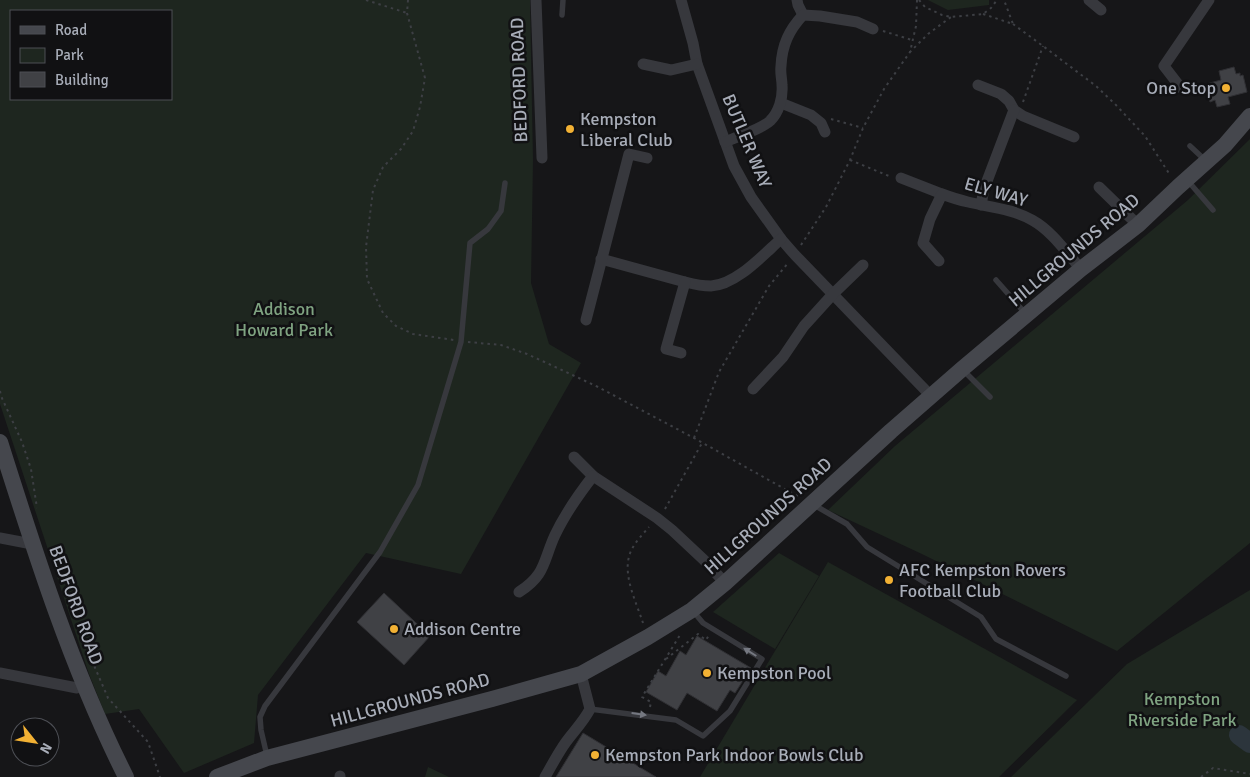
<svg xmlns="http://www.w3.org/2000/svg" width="1250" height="777" font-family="Signika,sans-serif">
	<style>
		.green { fill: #1e261f; fill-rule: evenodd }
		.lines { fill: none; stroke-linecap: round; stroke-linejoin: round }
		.river { stroke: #2c353c; stroke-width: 20 }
		.building { fill: #404145; stroke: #303034 }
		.path { stroke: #3d3f44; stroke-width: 2; stroke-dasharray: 2.5 4; stroke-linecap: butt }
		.lane { stroke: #37383d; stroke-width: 5.5 }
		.street { stroke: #37383d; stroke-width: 11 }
		.secondary { stroke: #45474d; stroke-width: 16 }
		.oneway { fill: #757881 }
		.poi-dot { fill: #f2b134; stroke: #111113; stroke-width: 2 }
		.labels { text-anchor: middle; stroke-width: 5; stroke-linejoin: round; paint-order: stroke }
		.street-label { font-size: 18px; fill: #a8adb8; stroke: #111113 }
		.poi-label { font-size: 18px; fill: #a8adb8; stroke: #111113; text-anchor: start }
		.park-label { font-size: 18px; fill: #7fa381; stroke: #111113 }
	</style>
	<rect width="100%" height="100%" fill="#161618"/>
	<g class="green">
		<path d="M 0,0 L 530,0 L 533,160 L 531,283 L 549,344 L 581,363 L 461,574 L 366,553 L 258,695 L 254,743 L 184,773 L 139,709 L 105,714 L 89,674 L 0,404 ZM 11,11 L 171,11 L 171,99 L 11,99 Z"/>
		<polygon points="928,0 989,0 989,5 948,10"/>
		<polygon points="1250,139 1250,543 1117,651 924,555 828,510 895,446 1188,200"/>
		<polygon points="779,553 819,576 775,649 713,612"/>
		<polygon points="828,562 1077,700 999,777 700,777"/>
		<polygon points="1250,590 1250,777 1011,777 1127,664"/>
		<polygon points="428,767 449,777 425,777"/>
	</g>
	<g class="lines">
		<polyline class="river" points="1239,735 1250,743"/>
	</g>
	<g class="building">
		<polygon points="1234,67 1236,74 1240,73 1240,76 1243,75 1247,92 1228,97 1230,104 1217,107 1215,100 1210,102 1206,84 1221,80 1219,71"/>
		<polygon points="384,593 430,636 404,665 357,622"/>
		<polygon points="697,636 751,668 735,693 730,690 717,711 687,693 677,710 646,692 658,671 666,676 680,651 686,655"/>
		<polygon points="583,733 656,777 556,777"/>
	</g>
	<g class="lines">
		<g class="path">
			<polyline points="366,0 407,13"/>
			<polyline points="408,0 407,13 425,78 420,107 413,131 401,149 383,167 373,190 366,247 367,279 383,313 396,326 413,334 454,340"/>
			<polyline points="917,0 916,26 910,52 928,34 951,17"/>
			<polyline points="919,0 925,7 942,15 951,17 983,14 991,8 997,0"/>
			<polyline points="983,14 1013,24 1004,0"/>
			<polyline points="1013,24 1043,46 1096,86 1115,104 1145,136 1170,175"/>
			<polyline points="883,31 912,40"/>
			<polyline points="1023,102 1043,46"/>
			<polyline points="831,119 863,128"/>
			<polyline points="850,160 889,176"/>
			<polyline points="801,245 826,207 850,160 863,128 884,89 910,52"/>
			<polyline points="468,342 501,345 527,354 551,365 598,387 694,438 799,497"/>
			<polyline points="0,391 1,396 22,442 31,469 37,508"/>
			<polyline points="694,438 719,372 769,286 788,263"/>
			<polyline points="665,509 702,443"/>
			<path d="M 643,623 C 636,601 620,571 632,549 C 636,541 643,534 649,527"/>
			<polyline points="88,655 93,663 108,698 148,742 160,777"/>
			<polyline points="666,659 698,634 706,640 709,635"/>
			<polyline points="650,707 651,702 642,697 680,635"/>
			<polyline points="1201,777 1213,768 1250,774"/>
		</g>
		<g class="lane">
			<polyline points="562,15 563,0"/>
			<polyline points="1190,146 1205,160"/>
			<polyline points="1188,181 1213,210"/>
			<polyline points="996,280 1025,313"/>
			<polyline points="964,371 990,397"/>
			<polyline points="814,505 847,524 867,547 981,617 996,639 1066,676"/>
			<polyline points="590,709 676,720 703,736 730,711 762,659 703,623 693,611"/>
			<polyline points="267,756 261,730 260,717 265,706 380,552 418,485 461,342 470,243 488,229 501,211 505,183"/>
		</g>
		<g class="street">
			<polyline points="536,0 542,158"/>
			<polyline points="681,0 693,43 697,64 734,166 751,197 781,239 795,255 932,397"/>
			<polyline points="797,0 798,5 803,15"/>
			<polyline points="1089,0 1101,10"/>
			<polyline points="643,64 671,70 697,64"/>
			<polyline points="978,85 1001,94 1009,101 1014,110 1023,116 1074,137"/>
			<polyline points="1181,88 1164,66 1209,0"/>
			<polyline points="781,103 811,115 821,123 825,132"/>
			<path d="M 725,142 C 738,136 760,130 770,121 C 779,112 783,98 782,85 C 782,79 780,73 781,66 C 782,45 789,30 803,15 L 820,16 L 857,22 L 873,29"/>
			<polyline points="901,178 942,194"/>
			<polyline points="1099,187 1138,225"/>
			<polyline points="981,205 984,189 1014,110"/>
			<path d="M 601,259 L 685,282 C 693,284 703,286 711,286 C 736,285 763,255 781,239"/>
			<path d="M 939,261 L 923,243 L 930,219 L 942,194 C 950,197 959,200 968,202 C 989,207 1013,209 1032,220 C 1052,231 1066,252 1081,269"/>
			<polyline points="586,320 629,154 647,158"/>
			<polyline points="681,353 666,349 685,282"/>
			<polyline points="753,389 783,357 804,326 833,294 863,265"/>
			<polyline points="574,457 593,476 657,518 672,530 704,560 725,583"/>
			<polyline points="0,538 32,544"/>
			<path d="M 519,592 C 546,575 543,561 555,535 C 565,514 579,494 593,476"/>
			<polyline points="0,673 77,688 84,685"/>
			<polyline points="340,776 340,777"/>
			<path d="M 545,777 C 552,765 558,753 566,742 C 574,731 584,721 590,709 L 581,674"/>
		</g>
		<g class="secondary">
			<path d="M 0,442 C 36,556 72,670 126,777"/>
			<polyline points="217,777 267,758 492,699 581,674 648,637 692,610 725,583 891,431 962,369 1081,269 1138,225 1178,187 1225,145 1250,116"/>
		</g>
	</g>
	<defs><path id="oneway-solid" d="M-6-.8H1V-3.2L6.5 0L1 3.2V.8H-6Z" transform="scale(1.25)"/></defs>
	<g class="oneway">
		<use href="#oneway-solid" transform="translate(750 652) rotate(-148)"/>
		<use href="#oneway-solid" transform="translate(639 714) rotate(8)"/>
	</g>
	<g class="poi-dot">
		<circle cx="1226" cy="88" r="5"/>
		<circle cx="570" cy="129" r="5"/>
		<circle cx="889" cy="580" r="5"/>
		<circle cx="394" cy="629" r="5"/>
		<circle cx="707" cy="673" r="5"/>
		<circle cx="595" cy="755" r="5"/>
	</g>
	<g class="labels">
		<g class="street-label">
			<text transform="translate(519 80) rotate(-92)" y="6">BEDFORD ROAD</text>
			<text transform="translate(747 141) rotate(67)" y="6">BUTLER WAY</text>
			<text transform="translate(996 192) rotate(16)" y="6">ELY WAY</text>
			<text transform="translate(1074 250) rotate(-40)" y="6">HILLGROUNDS ROAD</text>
			<text transform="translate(768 516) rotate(-42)" y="6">HILLGROUNDS ROAD</text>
			<text transform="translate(76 605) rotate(70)" y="6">BEDFORD ROAD</text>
			<text transform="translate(410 700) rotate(-15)" y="6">HILLGROUNDS ROAD</text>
		</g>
		<g class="poi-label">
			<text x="1216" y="94" text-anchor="end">One Stop</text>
			<text x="580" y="125">Kempston<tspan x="580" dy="21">Liberal Club</tspan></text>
			<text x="899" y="576">AFC Kempston Rovers<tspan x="899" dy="21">Football Club</tspan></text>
			<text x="404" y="635">Addison Centre</text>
			<text x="717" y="679">Kempston Pool</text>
			<text x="605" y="761">Kempston Park Indoor Bowls Club</text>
		</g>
		<g class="park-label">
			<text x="284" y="315">Addison<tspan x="284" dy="21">Howard Park</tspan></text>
			<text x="1182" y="705">Kempston<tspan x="1182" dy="21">Riverside Park</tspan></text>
		</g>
	</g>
	<rect x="10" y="10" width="162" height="90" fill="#111113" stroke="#4d4f55"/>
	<rect x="20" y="26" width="25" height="8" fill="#45474d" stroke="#4d4f55"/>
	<text x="55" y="35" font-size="15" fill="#a8adb8">Road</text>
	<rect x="20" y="48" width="25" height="15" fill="#1e261f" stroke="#4d4f55"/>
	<text x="55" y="60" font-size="15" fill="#a8adb8">Park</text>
	<rect x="20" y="72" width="25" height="15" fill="#404145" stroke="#4d4f55"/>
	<text x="55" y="85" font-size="15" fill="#a8adb8">Building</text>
	<g transform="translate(35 742) rotate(120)"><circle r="24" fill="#111113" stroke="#4d4f55"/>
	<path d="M0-4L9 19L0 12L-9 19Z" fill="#f2b134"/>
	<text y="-8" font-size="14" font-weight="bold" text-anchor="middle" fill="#a8adb8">N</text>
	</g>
</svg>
